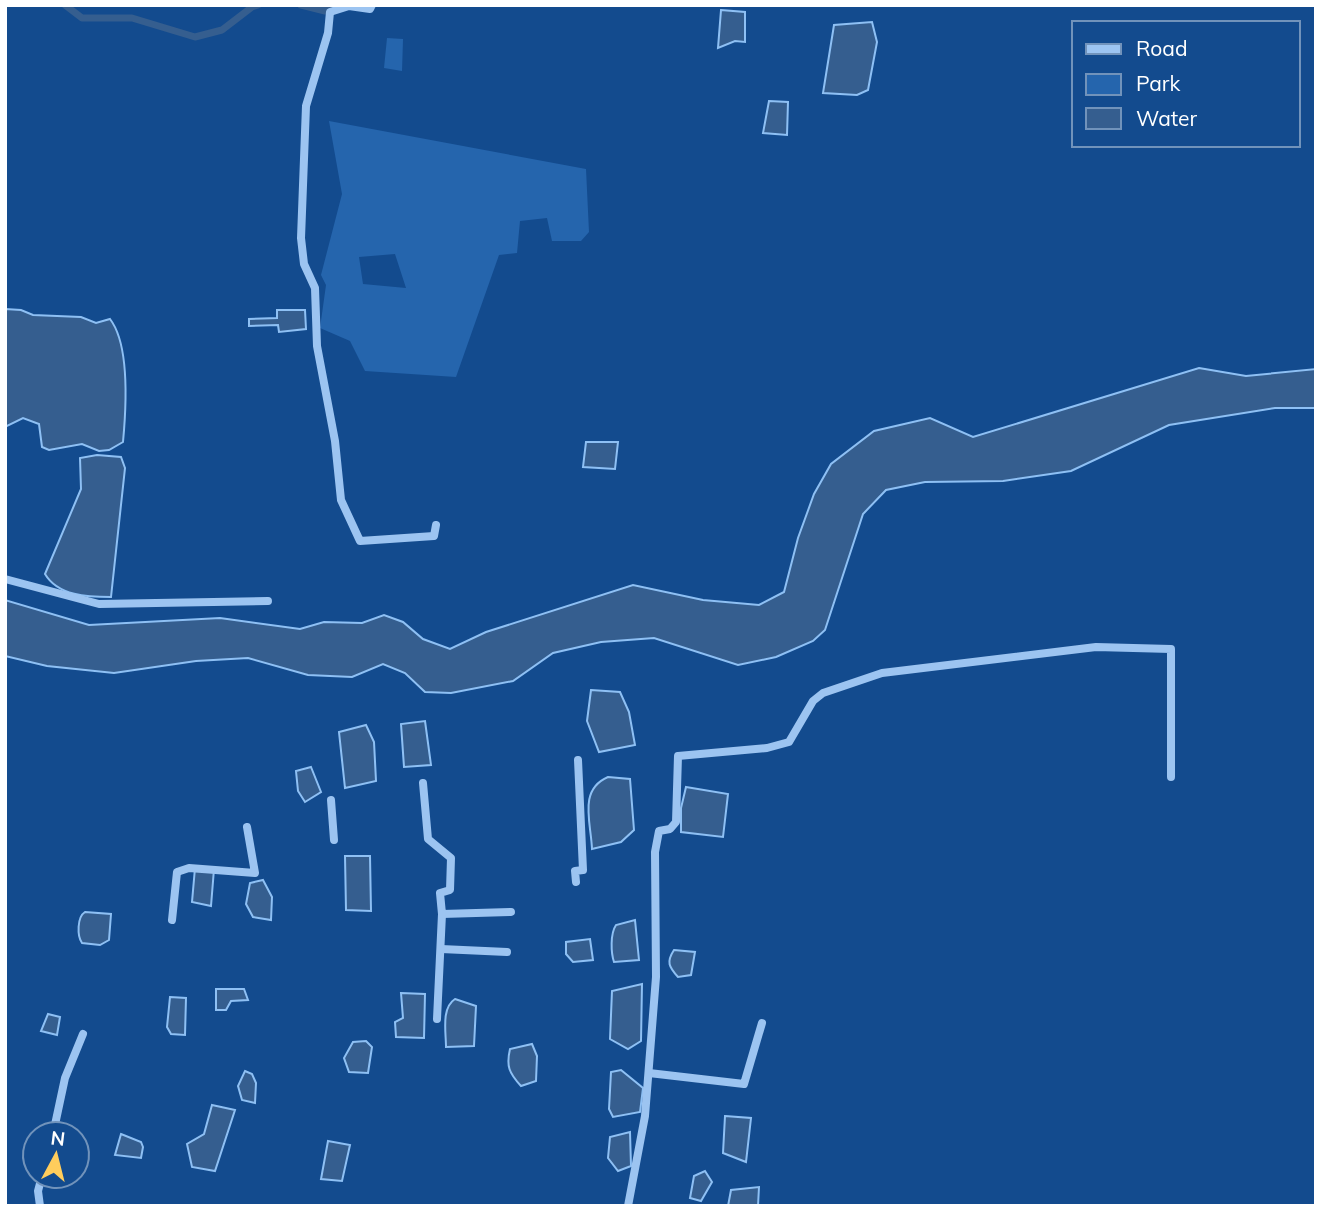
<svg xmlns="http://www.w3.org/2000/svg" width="1321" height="1211" font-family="Mulish,sans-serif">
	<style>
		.green { fill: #2565ad; fill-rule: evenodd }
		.water { fill: #355e8f; stroke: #8ec0f4; stroke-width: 2 }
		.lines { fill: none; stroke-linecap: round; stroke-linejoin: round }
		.canal { stroke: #355e8f; stroke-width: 7 }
		.minor { stroke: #9cc4f1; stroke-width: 8 }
	</style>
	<rect width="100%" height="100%" fill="#134b8e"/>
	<g class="green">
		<polygon points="387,38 403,39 402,71 384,68"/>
		<path d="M 329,121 L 586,169 L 589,232 L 581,241 L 552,241 L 547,218 L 520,221 L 517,253 L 499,255 L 456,377 L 365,371 L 350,341 L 320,328 L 326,285 L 321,275 L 342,194 ZM 395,254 L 406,288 L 363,284 L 359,257 Z"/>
	</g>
	<g class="water">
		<polygon points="721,10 745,12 745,42 735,41 718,48"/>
		<polygon points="872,22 877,42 868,90 857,95 823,93 834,25"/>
		<polygon points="769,101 788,102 787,135 763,133"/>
		<path d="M 5,309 L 21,310 L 33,315 L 81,317 L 96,323 L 110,319 C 130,345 126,410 123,442 L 109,450 L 99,451 L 82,444 L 49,450 L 42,447 L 39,424 L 23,418 L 5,427 Z"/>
		<polygon points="277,310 305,310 306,329 279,332 278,325 249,326 249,319 277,318"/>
		<polygon points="1199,368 1246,376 1316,369 1316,408 1275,408 1169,425 1071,471 1003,481 925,482 886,490 863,514 825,630 813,641 776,657 738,665 654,638 601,642 553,653 513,681 451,693 425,692 405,673 383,664 352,677 308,675 248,658 196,661 114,673 47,666 5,656 5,600 89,625 220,618 300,629 324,622 362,623 384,615 403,622 423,639 450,649 486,632 633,585 703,600 759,605 784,592 798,538 814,494 831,464 874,431 930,418 973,437"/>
		<polygon points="586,442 618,442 615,469 583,467"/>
		<path d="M 97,455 L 121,457 L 125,468 L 111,597 C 88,597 58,596 45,574 L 81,489 L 80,458 Z"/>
		<polygon points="591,690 620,692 629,712 635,745 599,752 587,721"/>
		<polygon points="425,721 431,765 404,767 401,724"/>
		<polygon points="366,725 374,742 376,781 345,788 339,732"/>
		<polygon points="311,767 321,792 305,802 298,791 296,771"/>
		<path d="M 608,777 L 630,779 L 634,830 L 621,842 L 592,849 C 591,822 578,790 608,777 Z"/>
		<polygon points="686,787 728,794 723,837 681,832 681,808"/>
		<polygon points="345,856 370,856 371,911 346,910"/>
		<polygon points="195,868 214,869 211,906 192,902"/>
		<polygon points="263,880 272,897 271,920 253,917 246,904 250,883"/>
		<path d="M 85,912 L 111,914 L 109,940 L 100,945 L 82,943 C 77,936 77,917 85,912 Z"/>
		<path d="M 635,920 L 639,960 L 614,962 C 611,953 610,934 616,925 Z"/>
		<polygon points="590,939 593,960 573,962 566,954 566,942"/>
		<path d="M 674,950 L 695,952 L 691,975 L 678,977 C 669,967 666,962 674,950 Z"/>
		<polygon points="642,984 641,1041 628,1049 610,1039 612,991"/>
		<polygon points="216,989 244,989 248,1000 231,1001 226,1010 216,1010"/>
		<polygon points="401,993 425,994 424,1038 396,1037 395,1022 403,1018"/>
		<polygon points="170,997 186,998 185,1035 171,1034 167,1027"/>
		<path d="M 455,999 L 476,1006 L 474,1046 L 446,1047 C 446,1032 441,1008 455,999 Z"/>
		<polygon points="48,1014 60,1017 57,1035 41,1031"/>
		<polygon points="366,1041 372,1047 368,1073 349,1072 344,1058 353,1042"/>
		<path d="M 532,1044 L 537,1056 L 536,1081 L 521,1086 C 509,1073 506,1066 510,1049 Z"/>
		<polygon points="621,1070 643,1088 640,1112 613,1117 609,1109 611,1072"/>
		<polygon points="245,1071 252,1074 256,1083 255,1103 242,1100 238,1086"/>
		<polygon points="212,1105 235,1110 215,1171 192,1167 187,1144 204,1134"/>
		<polygon points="725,1116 751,1118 746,1162 723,1153"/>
		<polygon points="630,1132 631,1166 618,1171 608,1158 610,1137"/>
		<polygon points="121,1134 141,1142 143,1147 141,1158 115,1155"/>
		<polygon points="328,1141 350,1145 342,1181 321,1179"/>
		<polygon points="705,1171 712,1182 701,1201 690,1198 694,1176"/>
		<polygon points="759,1187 758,1206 728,1206 731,1190"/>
	</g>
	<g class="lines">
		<g class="canal">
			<polyline points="65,5 82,18 132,18 195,37 222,30 252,7 258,5"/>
			<polyline points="301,5 325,11 332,5"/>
		</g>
		<g class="minor">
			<polyline points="372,5 370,9 349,6 330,12 328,33 306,106 301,238 304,264 315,288 317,346 335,441 341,500 360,541 434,536 436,525"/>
			<polyline points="5,579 99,604 268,601"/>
			<polyline points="423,783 428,839 451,858 450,890 440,893 442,914 511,912"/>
			<polyline points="331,800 334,840"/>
			<polyline points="576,882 575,871 583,870 578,760"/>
			<polyline points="172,920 177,872 189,868 255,873 247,827"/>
			<polyline points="441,949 507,952"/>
			<polyline points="437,1019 442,914"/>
			<polyline points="649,1073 744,1084 762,1023"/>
			<polyline points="53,1134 65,1078 83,1034"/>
			<polyline points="40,1206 38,1191 42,1176"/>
			<polyline points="628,1206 645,1116 656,977 655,852 659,831 670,829 676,822 678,756 767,748 789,742 813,701 823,693 882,673 1096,647 1171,649 1171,777"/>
		</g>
	</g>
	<rect width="1321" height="1211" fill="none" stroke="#ffffff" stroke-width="14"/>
	<rect x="1072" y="21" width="228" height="126" fill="#134b8e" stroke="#7193bb" stroke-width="2"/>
	<rect x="1086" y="44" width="35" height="10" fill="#9cc4f1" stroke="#7193bb" stroke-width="2"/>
	<text x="1136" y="56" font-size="21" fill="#ffffff">Road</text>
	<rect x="1086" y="74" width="35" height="21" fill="#2565ad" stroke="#7193bb" stroke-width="2"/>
	<text x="1136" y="91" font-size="21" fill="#ffffff">Park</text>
	<rect x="1086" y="108" width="35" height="21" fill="#355e8f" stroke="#7193bb" stroke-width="2"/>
	<text x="1136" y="126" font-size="21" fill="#ffffff">Water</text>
	<g transform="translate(56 1155) rotate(7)"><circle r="33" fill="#134b8e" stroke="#7193bb" stroke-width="2"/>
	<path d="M0-5L12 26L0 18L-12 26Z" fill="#ffcd5c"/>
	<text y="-10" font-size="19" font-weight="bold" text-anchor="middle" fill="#ffffff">N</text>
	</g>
</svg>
